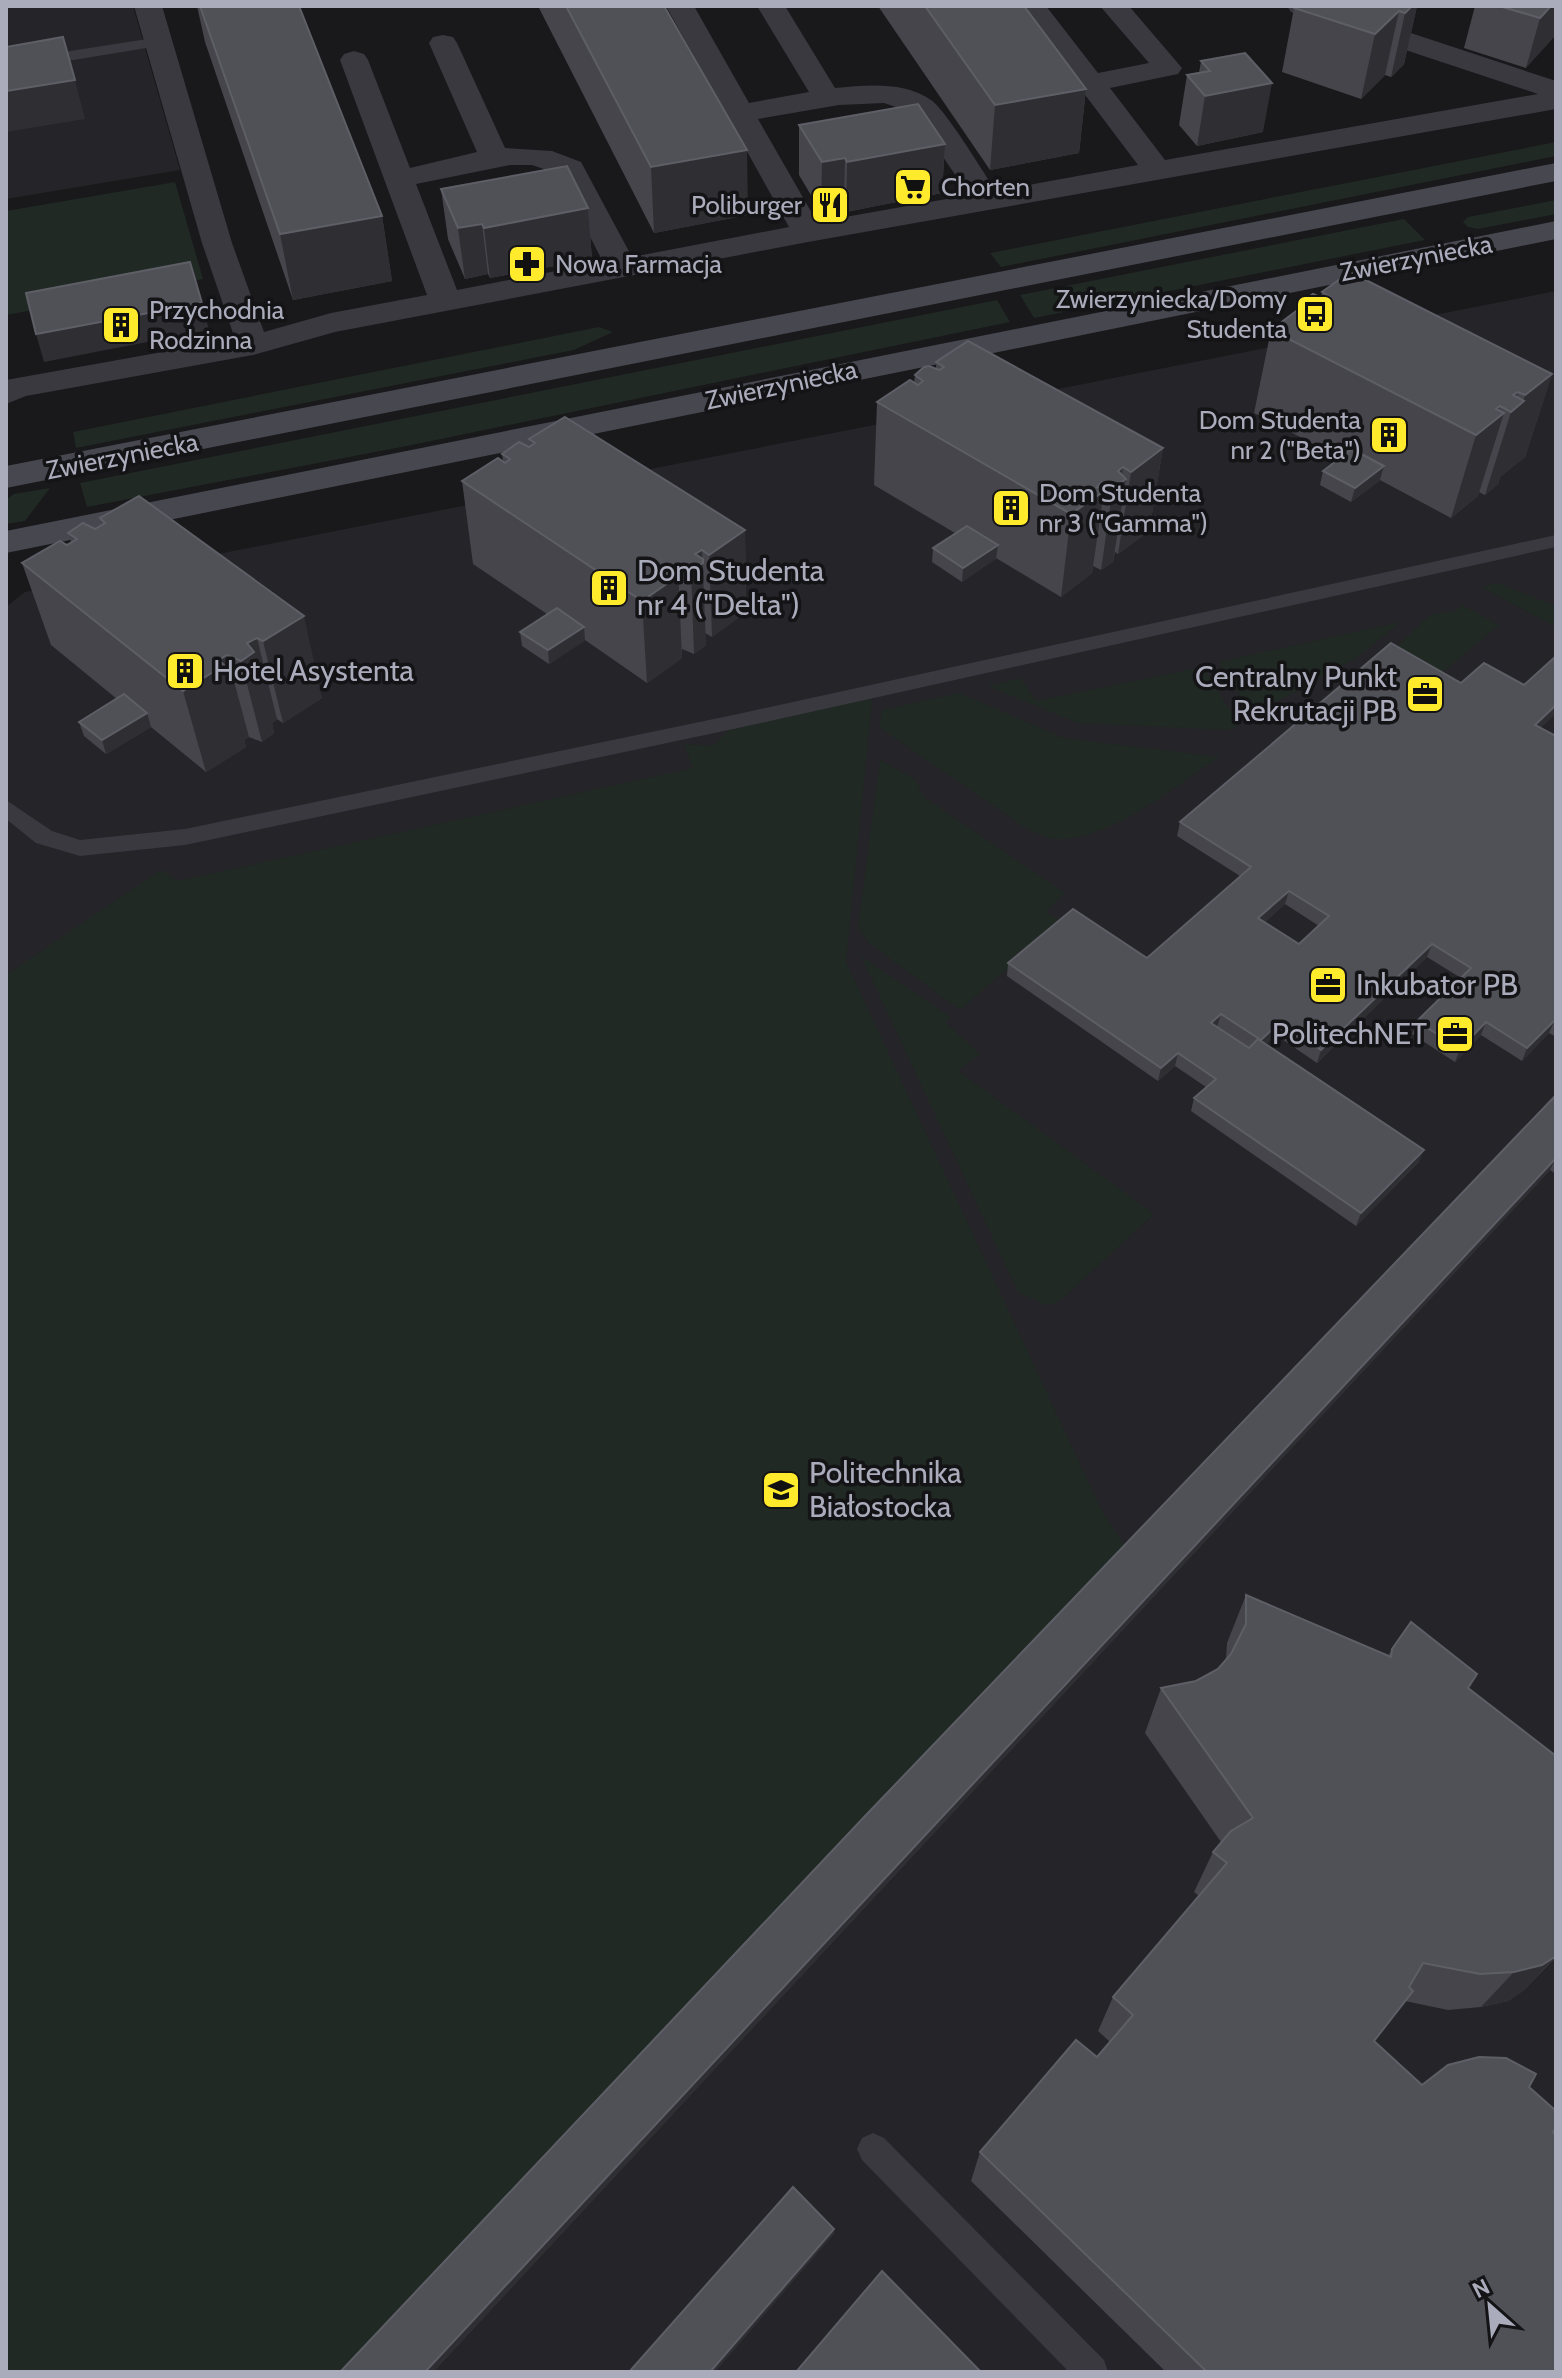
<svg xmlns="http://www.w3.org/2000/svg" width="1562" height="2378" font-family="Cabin,sans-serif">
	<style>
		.built { fill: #252428 }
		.green { fill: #202923 }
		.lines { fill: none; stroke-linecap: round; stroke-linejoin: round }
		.service { fill: #3a3940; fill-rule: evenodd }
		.minor { fill: #3a3940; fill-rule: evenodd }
		.secondary { fill: #474750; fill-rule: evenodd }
		.wall { fill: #46454b; fill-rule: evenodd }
		.shaded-wall { fill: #2f2e33 }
		.building { fill: #505057; stroke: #5e5e67; stroke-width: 2; fill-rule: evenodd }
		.labels { text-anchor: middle; stroke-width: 7; stroke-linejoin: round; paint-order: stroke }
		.far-poi-label { font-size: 26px; fill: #aaabbb; stroke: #141316; text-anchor: start }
		.far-street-label { font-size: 26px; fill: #aaabbb; stroke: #141316 }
		.poi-label { font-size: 30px; fill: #aaabbb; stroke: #141316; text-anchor: start }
	</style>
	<rect width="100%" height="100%" fill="#19181b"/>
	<g class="built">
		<polygon points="6,6 133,6 180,170 6,199"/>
		<polygon points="1556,291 1556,2372 6,2372 6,607 25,592"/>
	</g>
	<g class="green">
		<polygon points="1556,142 1556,156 1001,267 990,253"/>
		<polygon points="175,182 203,279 6,315 6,211"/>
		<polygon points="1556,200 1556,214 1478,229 1468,227 1463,222 1468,217"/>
		<polygon points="1404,219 1425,240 1034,318 1020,295"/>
		<polygon points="997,300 1010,322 412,445 87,507 80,483"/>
		<polygon points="599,327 613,332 574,350 76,448 73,432"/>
		<polygon points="50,488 25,521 6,524 7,499 14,494"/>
		<polygon points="1497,583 1556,606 1556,627 1481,587"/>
		<polygon points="1462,605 1499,625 1437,677 1393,650 1430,615 1456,611"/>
		<polygon points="1401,622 1358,657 1253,715 1218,662"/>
		<polygon points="1203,667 1239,725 1227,730 1078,723 988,686 1020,678 1036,701"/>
		<polygon points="873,691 846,962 1101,1509 1128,1552 339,2372 6,2372 6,975 161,870 178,881 693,768 684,744 713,746 738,721"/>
		<path d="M 959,693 L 1064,738 L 1220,757 C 1176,785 1110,841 1056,839 C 1047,838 1036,832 1027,829 L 879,727 L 882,710 Z"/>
		<polygon points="880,760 916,780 924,797 1065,893 1046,912 1061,921 960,1010 869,943 858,928"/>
		<polygon points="861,956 950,1017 945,1022 980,1054 958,1071 1154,1214 1062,1299 1048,1306 1018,1292"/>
	</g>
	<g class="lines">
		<g class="service">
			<polygon points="160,37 165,39 165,45 6,71 6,61"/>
			<polygon points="1556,535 1556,547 738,728 185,845 80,856 36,843 6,819 6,800 52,831 80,840 185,829 738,714"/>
			<polygon points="873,2133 884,2138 1104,2360 1108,2372 1069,2372 862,2160 857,2149 862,2138"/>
		</g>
		<path class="minor" d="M 134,6 L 162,6 L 232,243 L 264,332 L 331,313 L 427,295 L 340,60 L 344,54 L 354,51 L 364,54 L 368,60 L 410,168 L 477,152 L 429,43 L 433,37 L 443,35 L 453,37 L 457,43 L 505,148 L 552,151 L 581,162 L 632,257 L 789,227 L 666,6 L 694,6 L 749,103 L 809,92 L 757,6 L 785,6 L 835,88 C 865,85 905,81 931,100 C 946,110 983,172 996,191 L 1138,165 L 1018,6 L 1046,6 L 1098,73 L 1149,63 L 1100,6 L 1129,6 L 1182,68 L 1178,74 L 1110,88 L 1165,160 L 1538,94 L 1291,12 L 1287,6 L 1329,6 L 1556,81 L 1556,109 L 808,242 L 335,332 L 253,355 L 26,396 L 6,404 L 6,380 L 235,339 L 202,243 ZM 884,103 L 913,113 L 969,195 L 817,222 L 758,119 L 839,105 ZM 510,165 L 532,165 L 558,174 L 603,262 L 457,290 L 416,184 Z"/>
		<g class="secondary">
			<polygon points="1556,163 1556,181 6,488 6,466"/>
			<polygon points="1556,221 1556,239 6,553 6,531"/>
		</g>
	</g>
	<g class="wall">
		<polygon points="197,6 299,6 382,216 392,281 293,300 205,42"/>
		<polygon points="538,6 664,6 748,215 654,233"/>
		<polygon points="878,6 1024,6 1086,89 1079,153 990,170"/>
		<polygon points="1417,6 1404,64 1391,77 1385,75 1361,99 1282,72 1294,8"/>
		<polygon points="1475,6 1556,6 1526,68 1464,48"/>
		<polygon points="1201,61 1263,132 1197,146 1179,125 1187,75 1199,73"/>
		<polygon points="799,125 945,144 942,193 846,212 844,208 821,212 799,175"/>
		<polygon points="441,189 588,208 592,259 490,278 488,274 465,279 448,239"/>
		<polygon points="1322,292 1552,374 1525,457 1500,477 1498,484 1485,495 1479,492 1478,496 1451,518 1380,480 1351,502 1320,485 1323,471 1340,458 1254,413 1271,330 1298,310 1300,303 1321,298"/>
		<polygon points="936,362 1163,448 1149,531 1118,554 1115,552 1113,562 1101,570 1093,566 1092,573 1061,597 996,558 962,582 932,562 933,548 955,533 874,485 877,402 914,383 915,375 936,369"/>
		<polygon points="529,439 745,530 746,612 712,637 705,633 706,645 694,654 682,649 682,658 647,683 585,640 549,664 522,646 520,632 547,614 473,564 462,481 503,462 502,454 529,447"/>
		<polygon points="139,496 322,698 283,723 277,719 272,723 274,733 262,742 249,737 244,740 246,747 206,772 151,727 106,754 84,736 79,722 117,699 51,645 22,563 71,542 68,533 95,529 102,525 100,518"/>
		<path d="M 1541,728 L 1556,736 L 1556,1037 L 1549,1033 L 1522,1061 L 1481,1035 L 1455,1062 L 1412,1034 L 1417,1021 L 1461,978 L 1427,957 L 1317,1063 L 1276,1035 L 1266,1044 L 1419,1162 L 1356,1226 L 1191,1111 L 1194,1098 L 1206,1087 L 1175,1066 L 1158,1081 L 1007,976 L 1008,963 L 1147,958 L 1240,876 L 1177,836 L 1180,822 ZM 1285,904 L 1319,926 L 1299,944 L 1265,922 Z"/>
		<polygon points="1556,1095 1556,1174 1550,1170 433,2372 340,2372"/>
		<polygon points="1246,1595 1388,1656 1392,1649 1469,1688 1556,1756 1556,1957 1524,1990 1508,2001 1481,2007 1448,2010 1405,2001 1374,2041 1422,2085 1529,2087 1553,2132 1556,2372 1166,2372 971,2181 980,2152 1097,2057 1110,2042 1098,2031 1113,1997 1199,1896 1194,1892 1213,1852 1221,1842 1145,1733 1161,1688 1196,1681 1218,1669 1226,1659 1227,1643"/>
	</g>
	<g class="shaded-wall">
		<polygon points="1412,6 1417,6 1404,64 1391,77 1405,13"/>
		<polygon points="1551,6 1556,6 1556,35 1526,68 1540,18"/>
		<polygon points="1399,11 1385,75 1361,99 1375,34"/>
		<polygon points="75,80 85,119 6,132 6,91"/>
		<polygon points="1272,83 1263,132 1197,146 1205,96"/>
		<polygon points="1086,89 1079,153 990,170 995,105"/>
		<polygon points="945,144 942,193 846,212 847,162"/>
		<polygon points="747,150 748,215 654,233 651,167"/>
		<polygon points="845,158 844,208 821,212 822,162"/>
		<polygon points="588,208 592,259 490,278 484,228"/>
		<polygon points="382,216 392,281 293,300 280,234"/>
		<polygon points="482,224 488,274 465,279 458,228"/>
		<polygon points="202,303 209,330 44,362 36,334"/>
		<polygon points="1552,374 1525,457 1500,477 1498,484 1485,495 1511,412 1513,395 1518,392 1512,411 1523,402 1525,395"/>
		<polygon points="1500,406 1496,419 1504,413 1478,496 1451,518 1476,435"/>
		<polygon points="1163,448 1149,531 1118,554 1131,472"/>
		<polygon points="1384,466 1380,480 1351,502 1355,488"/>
		<polygon points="1123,467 1121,482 1126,479 1113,562 1101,570 1113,487 1118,471"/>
		<polygon points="1102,482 1101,493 1104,491 1092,573 1061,597 1071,514 1097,487"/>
		<polygon points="745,530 746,612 712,637 709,555"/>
		<polygon points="998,545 996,559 962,582 963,568"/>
		<polygon points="702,550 706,645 694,654 691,571 695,554"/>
		<polygon points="678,567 682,658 647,683 642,601 672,571"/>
		<polygon points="304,616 322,698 283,723 263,641"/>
		<polygon points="584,627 585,641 549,664 548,650"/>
		<polygon points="257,638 277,719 272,723 274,733 262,742 241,661 247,643"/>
		<polygon points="227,655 249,737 244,740 246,747 206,772 183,691 219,660"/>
		<polygon points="1556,705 1556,714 1530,738 1535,725"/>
		<polygon points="147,713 151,727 106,754 102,740"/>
		<polygon points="1289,891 1285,904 1255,931 1258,918"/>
		<polygon points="1432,944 1427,957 1317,1063 1321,1050"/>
		<polygon points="1221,1014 1217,1027 1211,1023"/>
		<polygon points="1555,1020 1549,1033 1522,1061 1527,1048"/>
		<polygon points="1280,1022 1276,1035 1257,1053 1261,1040"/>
		<polygon points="1486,1022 1481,1035 1455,1062 1460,1049"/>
		<polygon points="1178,1053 1175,1066 1158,1081 1161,1068"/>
		<polygon points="1424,1150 1419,1162 1356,1226 1361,1213"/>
		<polygon points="1556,1158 1550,1170 433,2372 425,2372"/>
		<polygon points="1556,1956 1524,1990 1508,2001 1481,2007 1514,1972"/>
		<polygon points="834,2229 834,2234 715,2372 710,2372"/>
	</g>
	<g class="building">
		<polygon points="200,6 299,6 382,216 280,234"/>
		<polygon points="566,6 664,6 747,150 651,167"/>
		<polygon points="925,6 1024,6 1086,89 995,105"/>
		<polygon points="1295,6 1412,6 1405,13 1399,11 1375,34 1294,8"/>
		<polygon points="1499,6 1551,6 1540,18"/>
		<polygon points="63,37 75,80 6,91 6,47"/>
		<polygon points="1245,53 1272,83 1205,96 1187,75 1210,71 1201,61"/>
		<polygon points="918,104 945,144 847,162 845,158 822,162 799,125"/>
		<polygon points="567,166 588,208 484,228 482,224 458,228 441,189"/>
		<polygon points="190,262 202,303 36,334 26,293"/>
		<polygon points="1350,272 1552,374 1525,395 1518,392 1513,395 1524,401 1511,412 1500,406 1496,409 1504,413 1476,435 1271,330 1299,309 1307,313 1312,310 1300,303 1313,294 1326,300 1330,297 1322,292"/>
		<polygon points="968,341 1163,448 1131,472 1123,467 1118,471 1126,479 1113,487 1102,482 1097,487 1104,491 1071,514 877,402 910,380 918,385 923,381 915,375 924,367 929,366 939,370 944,367 936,362"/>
		<polygon points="565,417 745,530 709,555 702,550 695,554 703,559 703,563 691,571 678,567 672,571 678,576 642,601 462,481 498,458 505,463 510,459 502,454 519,442 529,447 535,443 529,439"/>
		<polygon points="1352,449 1384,466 1355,488 1323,471"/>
		<polygon points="139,496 304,616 263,641 257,638 247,643 254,652 241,661 227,655 219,660 224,665 183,691 22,563 60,541 67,545 77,539 68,533 83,523 95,529 105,523 100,518"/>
		<polygon points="967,526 998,545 963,568 933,548"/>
		<polygon points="557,608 584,627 548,650 520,632"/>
		<path d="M 1391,643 L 1461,683 L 1484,663 L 1524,685 L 1556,656 L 1556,705 L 1535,725 L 1556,736 L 1556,1020 L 1555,1020 L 1527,1048 L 1486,1022 L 1460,1049 L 1417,1021 L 1471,968 L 1432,944 L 1321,1050 L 1280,1022 L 1261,1040 L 1221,1014 L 1211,1023 L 1249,1048 L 1258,1039 L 1424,1150 L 1361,1213 L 1194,1098 L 1216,1079 L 1178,1053 L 1161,1068 L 1008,963 L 1073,909 L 1147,958 L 1251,867 L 1180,822 ZM 1289,891 L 1329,916 L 1299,944 L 1258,918 Z"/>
		<polygon points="124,694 147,713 102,740 79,722"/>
		<polygon points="1556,1095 1556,1158 425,2372 340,2372 866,1815"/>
		<polygon points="1246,1595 1391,1657 1392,1649 1411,1622 1477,1674 1468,1688 1556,1756 1556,1956 1542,1965 1514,1972 1480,1974 1423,1963 1409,1987 1413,1991 1374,2041 1422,2085 1448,2065 1479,2057 1506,2058 1536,2074 1529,2087 1556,2111 1556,2127 1553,2132 1556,2135 1556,2372 1207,2372 980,2152 1076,2040 1097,2057 1133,2015 1113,1997 1227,1863 1213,1852 1231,1831 1253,1818 1161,1688 1196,1681 1218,1669 1231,1654 1246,1624"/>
		<polygon points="793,2187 834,2229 710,2372 629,2372"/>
		<polygon points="882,2271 981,2372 796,2372"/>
	</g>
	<defs>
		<symbol id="supermarket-square" viewBox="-11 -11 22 22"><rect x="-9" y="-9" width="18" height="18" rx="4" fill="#ffea2c" stroke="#141316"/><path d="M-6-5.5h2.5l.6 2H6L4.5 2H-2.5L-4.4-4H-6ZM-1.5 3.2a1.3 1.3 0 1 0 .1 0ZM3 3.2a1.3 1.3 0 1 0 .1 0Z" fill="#111"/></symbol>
		<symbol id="restaurant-square" viewBox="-11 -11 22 22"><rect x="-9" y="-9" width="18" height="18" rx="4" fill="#ffea2c" stroke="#141316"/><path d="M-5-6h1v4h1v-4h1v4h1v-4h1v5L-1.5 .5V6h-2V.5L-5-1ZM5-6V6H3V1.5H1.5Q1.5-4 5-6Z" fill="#111"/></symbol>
		<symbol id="pharmacy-square" viewBox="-11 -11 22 22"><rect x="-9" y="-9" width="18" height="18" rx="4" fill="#ffea2c" stroke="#141316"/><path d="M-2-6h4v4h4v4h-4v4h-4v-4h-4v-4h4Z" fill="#111"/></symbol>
		<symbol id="bus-square" viewBox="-11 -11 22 22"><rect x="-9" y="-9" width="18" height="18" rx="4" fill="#ffea2c" stroke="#141316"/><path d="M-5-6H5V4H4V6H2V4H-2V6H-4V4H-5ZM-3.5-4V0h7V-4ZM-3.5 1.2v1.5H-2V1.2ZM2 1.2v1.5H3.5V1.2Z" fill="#111"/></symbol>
		<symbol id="building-square" viewBox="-11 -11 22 22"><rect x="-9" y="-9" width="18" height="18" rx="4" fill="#ffea2c" stroke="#141316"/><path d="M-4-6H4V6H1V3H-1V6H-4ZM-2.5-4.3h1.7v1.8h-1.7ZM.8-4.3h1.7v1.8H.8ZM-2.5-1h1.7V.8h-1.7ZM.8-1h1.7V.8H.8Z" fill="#111"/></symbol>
		<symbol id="office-square" viewBox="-11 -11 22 22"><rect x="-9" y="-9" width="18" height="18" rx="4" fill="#ffea2c" stroke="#141316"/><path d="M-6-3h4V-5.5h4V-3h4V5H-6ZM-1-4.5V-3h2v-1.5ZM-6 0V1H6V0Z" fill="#111"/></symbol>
		<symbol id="university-square" viewBox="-11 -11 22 22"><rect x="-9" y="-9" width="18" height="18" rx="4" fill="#ffea2c" stroke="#141316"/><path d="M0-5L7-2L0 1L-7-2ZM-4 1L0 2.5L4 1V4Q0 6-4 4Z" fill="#111"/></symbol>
	</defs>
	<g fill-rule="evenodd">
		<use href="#supermarket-square" x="891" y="165" width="44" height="44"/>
		<use href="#restaurant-square" x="808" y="183" width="44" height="44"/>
		<use href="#pharmacy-square" x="505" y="242" width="44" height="44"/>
		<use href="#bus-square" x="1293" y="292" width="44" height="44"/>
		<use href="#building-square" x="99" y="303" width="44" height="44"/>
		<use href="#building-square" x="1367" y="413" width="44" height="44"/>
		<use href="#building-square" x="989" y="486" width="44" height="44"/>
		<use href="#building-square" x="587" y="566" width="44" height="44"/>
		<use href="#building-square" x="163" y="649" width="44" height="44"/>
		<use href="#office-square" x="1403" y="672" width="44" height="44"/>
		<use href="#office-square" x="1306" y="963" width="44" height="44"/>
		<use href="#office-square" x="1433" y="1012" width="44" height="44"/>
		<use href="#university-square" x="759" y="1468" width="44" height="44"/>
	</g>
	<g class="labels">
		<g class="far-poi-label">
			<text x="941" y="196">Chorten</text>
			<text x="802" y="214" text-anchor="end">Poliburger</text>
			<text x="555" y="273">Nowa Farmacja</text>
			<text x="1287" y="308" text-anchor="end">Zwierzyniecka/Domy<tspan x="1287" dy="30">Studenta</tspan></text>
			<text x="149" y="319">Przychodnia<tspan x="149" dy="30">Rodzinna</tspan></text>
			<text x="1361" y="429" text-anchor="end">Dom Studenta<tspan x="1361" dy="30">nr 2 ("Beta")</tspan></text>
			<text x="1039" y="502">Dom Studenta<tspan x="1039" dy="30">nr 3 ("Gamma")</tspan></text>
		</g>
		<g class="far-street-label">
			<text transform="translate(1416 258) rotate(-11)" y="9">Zwierzyniecka</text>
			<text transform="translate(781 385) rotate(-12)" y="9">Zwierzyniecka</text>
			<text transform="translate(122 456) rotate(-11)" y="9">Zwierzyniecka</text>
		</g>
		<g class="poi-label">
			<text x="637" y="581">Dom Studenta<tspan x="637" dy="34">nr 4 ("Delta")</tspan></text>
			<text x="213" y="681">Hotel Asystenta</text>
			<text x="1397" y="687" text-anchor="end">Centralny Punkt<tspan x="1397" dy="34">Rekrutacji PB</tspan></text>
			<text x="1356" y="995">Inkubator PB</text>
			<text x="1427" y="1044" text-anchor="end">PolitechNET</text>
			<text x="809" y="1483">Politechnika<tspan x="809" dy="34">Białostocka</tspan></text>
		</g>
	</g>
	<rect width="1562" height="2378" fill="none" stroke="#aaabbb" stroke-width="16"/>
	<g transform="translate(1490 2306) rotate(333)" stroke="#141316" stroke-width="6" paint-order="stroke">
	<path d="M0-6L14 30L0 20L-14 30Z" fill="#aaabbb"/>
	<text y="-12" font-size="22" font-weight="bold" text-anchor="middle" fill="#aaabbb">N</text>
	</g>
</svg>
